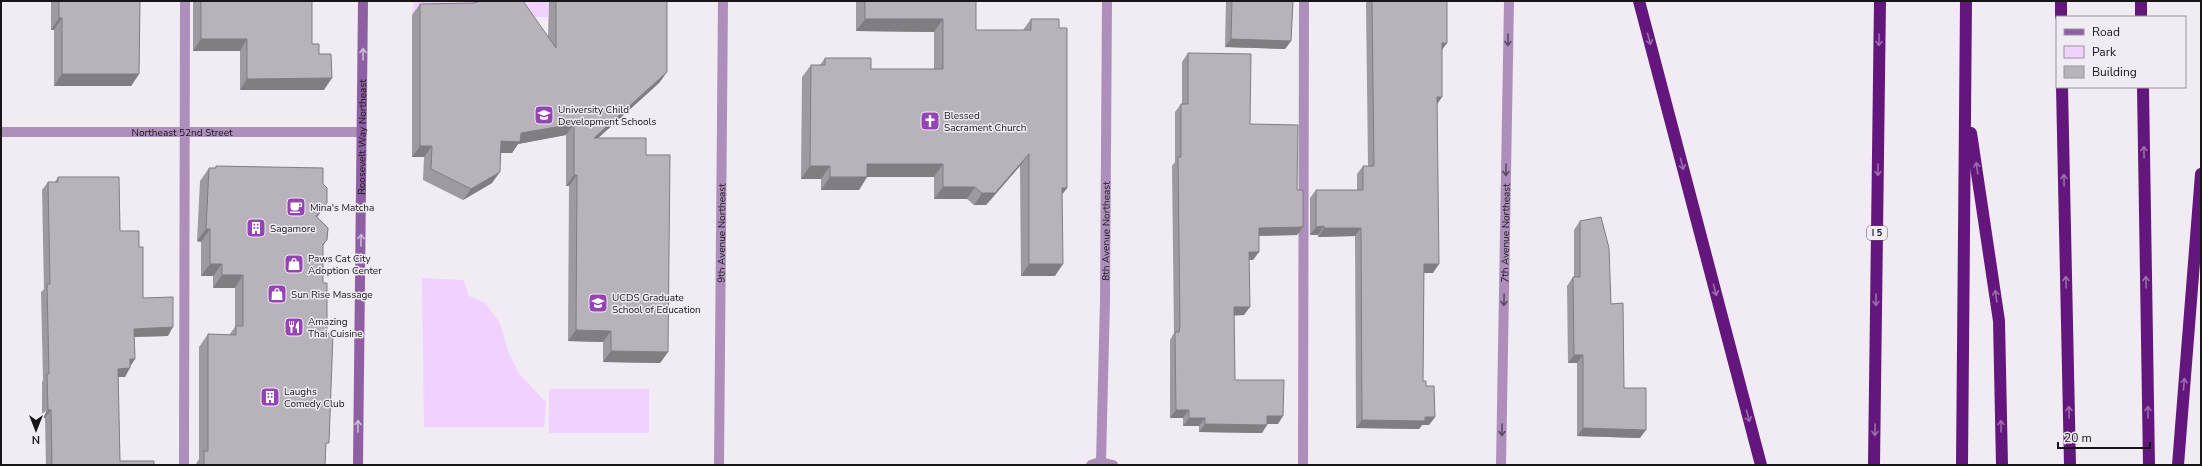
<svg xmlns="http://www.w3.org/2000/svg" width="2202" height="466" font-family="'Nunito Sans',sans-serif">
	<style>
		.green { fill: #f0d1ff }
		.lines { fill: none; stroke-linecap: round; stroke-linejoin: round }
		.lane { stroke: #ae8fbc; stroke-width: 10 }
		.street { stroke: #ae8fbc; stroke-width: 10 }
		.secondary { stroke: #8e60a3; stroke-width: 10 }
		.highway { stroke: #63177d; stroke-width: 12 }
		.wall { fill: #9e9aa1 }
		.shaded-wall { fill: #817d83 }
		.building { fill: #b8b3bb; stroke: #817d83 }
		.oneway { stroke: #9c6cac }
		.oneway2 { stroke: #5b4c62 }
		.oneway3 { stroke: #cebad7 }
		.labels { text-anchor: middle; stroke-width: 3; stroke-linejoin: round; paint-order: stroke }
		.shield { fill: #f1ebf3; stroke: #58555a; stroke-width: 1 }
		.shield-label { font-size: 9px; font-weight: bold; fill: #171518 }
		.poi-label { font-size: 10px; fill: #171518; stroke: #f1ebf3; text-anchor: start }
		.street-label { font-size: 10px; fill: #171518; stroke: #f1ebf3 }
	</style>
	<rect width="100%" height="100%" fill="#f1ebf3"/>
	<g class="green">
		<polygon points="414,1 498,1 412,15"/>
		<polygon points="507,1 549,1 548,17 518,17"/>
		<polygon points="422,278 463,280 469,296 485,303 500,323 508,351 519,374 546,402 544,427 424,427"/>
		<rect x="549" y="389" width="100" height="44"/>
	</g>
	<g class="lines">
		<g class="lane">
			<polyline points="184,465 185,1"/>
			<polyline points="1303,465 1304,1"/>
		</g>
		<g class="street">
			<path id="s1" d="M 1,132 L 362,132"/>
			<path id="s2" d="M 1101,462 L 1105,300 L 1107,1"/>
			<path id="s3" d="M 719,465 L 723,1"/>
			<polyline points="1091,465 1100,462 1113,465"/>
			<path id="s4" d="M 1501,465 L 1509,1"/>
		</g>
		<path class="secondary" id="s5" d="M 358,465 L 363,1"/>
		<g class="highway">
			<polyline points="1639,1 1761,465"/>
			<polyline points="2061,1 2061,17"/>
			<polyline points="2141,1 2141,17"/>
			<polyline points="2062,87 2070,465"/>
			<polyline points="2143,87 2149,465"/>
			<polyline points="1971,133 1999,321 2002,465"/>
			<polyline points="1874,465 1880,1"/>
			<polyline points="1962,465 1966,1"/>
			<polyline points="2178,465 2201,174"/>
		</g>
	</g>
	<g class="wall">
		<polygon points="51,1 140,1 139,74 131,86 54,86 54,30 51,30"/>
		<polygon points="193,1 312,1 312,44 319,54 324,90 240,90 240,51 193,51"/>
		<polygon points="549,1 667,1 667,72 659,83 598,138 646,155 668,352 660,363 603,362 603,342 568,341 569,186 566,186 566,135 518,144 512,153 501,153 492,183 463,200 423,180 424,157 412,157 412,15 420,4 548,37"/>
		<polygon points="856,1 976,1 976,30 1023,30 1031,19 1059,28 1067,188 1062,194 1055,276 1021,276 1020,166 986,205 974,205 967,199 934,199 934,177 867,177 859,190 821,190 821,179 801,179 802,77 811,65 820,65 825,58 871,69 934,69 934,32 856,31"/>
		<polygon points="1226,1 1293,1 1291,41 1285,49 1225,47"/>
		<polygon points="1368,1 1447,1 1447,43 1442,49 1437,105 1433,273 1424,273 1423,381 1426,386 1435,417 1429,425 1422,425 1419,429 1356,428 1355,236 1318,237 1318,235 1310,235 1310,198 1316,190 1357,190 1357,174 1363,166 1368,166 1366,3"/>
		<polygon points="1188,53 1250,124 1297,190 1303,227 1297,235 1259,236 1253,260 1249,260 1244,315 1234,315 1235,380 1278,424 1267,424 1262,433 1199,432 1199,426 1183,426 1183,418 1170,418 1170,340 1174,333 1172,166 1175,162 1175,112 1181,104 1182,104 1182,62"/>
		<polygon points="216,166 317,217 327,240 323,246 323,283 325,465 196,465 196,464 199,459 199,347 208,334 229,335 235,327 235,288 213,288 213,276 201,276 201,242 197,241 200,181 209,168 215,168"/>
		<polygon points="58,177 139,247 143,298 168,336 134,337 135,359 130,366 125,377 118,377 120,461 154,465 46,465 45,418 42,418 42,382 43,380 41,292 44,289 42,190 48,182 55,182"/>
		<polygon points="1580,221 1611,304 1624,388 1640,438 1577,436 1577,363 1568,363 1567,286 1573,277 1574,277 1574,230"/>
	</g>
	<g class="shaded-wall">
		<polygon points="59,18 62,18 54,30 51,30"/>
		<polygon points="865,19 943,19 934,32 856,31"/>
		<polygon points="201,39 247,39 240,51 193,51"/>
		<polygon points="1231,39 1291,41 1285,49 1225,47"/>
		<polygon points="1442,43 1447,43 1441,51"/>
		<polygon points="667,72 659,83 586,149 594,138"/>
		<polygon points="62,74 139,74 131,86 54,86"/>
		<polygon points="332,78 324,90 240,90 247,79"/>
		<polygon points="1437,97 1442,97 1436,106"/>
		<polygon points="574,124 566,135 518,144 512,153 493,153 501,141 521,133"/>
		<polygon points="420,146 432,146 424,157 412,157"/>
		<polygon points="1029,154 1020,166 986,205 974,205 982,193"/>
		<polygon points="867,164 943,164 934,177 859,177"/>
		<polygon points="810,166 830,166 821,179 801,179"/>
		<polygon points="500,172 492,183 463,200 471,189"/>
		<polygon points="574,175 577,175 569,186 566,186"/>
		<polygon points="830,177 867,177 859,190 821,190"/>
		<polygon points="943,187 975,187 967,199 934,199"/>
		<polygon points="1062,188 1067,188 1058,200"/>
		<polygon points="327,203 318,216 307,229 316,216"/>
		<polygon points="1324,226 1318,235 1310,235 1316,227"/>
		<polygon points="1303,227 1297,235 1253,236 1259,228"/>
		<polygon points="1324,228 1361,228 1355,236 1318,237"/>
		<polygon points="206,229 210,229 201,242 197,241"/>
		<polygon points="1249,252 1259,252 1253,260 1243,260"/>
		<polygon points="210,264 222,264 213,276 201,276"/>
		<polygon points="1029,264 1063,264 1055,276 1021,276"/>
		<polygon points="1424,264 1439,264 1433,273 1418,273"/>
		<polygon points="222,275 243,275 235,288 213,288"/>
		<polygon points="1234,307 1250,307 1244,315 1228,316"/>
		<polygon points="173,327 168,336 128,337 134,329"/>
		<polygon points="576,330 611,331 603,342 568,341"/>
		<polygon points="611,351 668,352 660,363 603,362"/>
		<polygon points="1574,355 1583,355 1577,363 1568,363"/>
		<polygon points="130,359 135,359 129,368"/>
		<polygon points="130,368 125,377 112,377 118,369"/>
		<polygon points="48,410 51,410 45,418 42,418"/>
		<polygon points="1176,410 1189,410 1183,418 1170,418"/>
		<polygon points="1267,416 1283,416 1278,424 1262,424"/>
		<polygon points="1425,417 1435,417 1429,425 1422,425 1419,429 1356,428 1362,420"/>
		<polygon points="1189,418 1205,418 1199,426 1183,426"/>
		<polygon points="1205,424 1267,425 1262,433 1199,432"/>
		<polygon points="1583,428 1646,430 1640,438 1577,436"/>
	</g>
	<g class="building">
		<polygon points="59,1 140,1 139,74 62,74 62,18 59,18"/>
		<polygon points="201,1 312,1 312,44 319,44 319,54 331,54 332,78 247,79 247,39 201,39"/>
		<polygon points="480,1 523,1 556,48 556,1 667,1 667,72 594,138 646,138 646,155 670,155 668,352 611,351 611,331 576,330 577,175 574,175 574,124 521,133 520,142 501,141 500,172 471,189 431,169 432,146 420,146 420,4 474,3"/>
		<polygon points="865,1 976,1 976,30 1031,30 1031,19 1059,19 1059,28 1067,28 1067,188 1062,188 1063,264 1029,264 1029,154 995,193 982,193 975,187 943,187 943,164 867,164 867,177 830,177 830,166 810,166 811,65 825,65 825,58 871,58 871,69 943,69 943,19 865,19"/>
		<polygon points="1232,1 1293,1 1291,41 1231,39"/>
		<polygon points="1372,1 1447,1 1447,43 1442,43 1442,97 1437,97 1439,264 1424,264 1423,381 1426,381 1426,386 1434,386 1435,417 1425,417 1425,421 1362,420 1361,228 1324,228 1324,226 1316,227 1316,190 1363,190 1363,166 1374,166"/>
		<polygon points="1188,53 1251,54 1250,124 1298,125 1297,190 1303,190 1303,227 1259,228 1259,252 1249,252 1250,307 1234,307 1235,380 1284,380 1283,416 1267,416 1267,425 1205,424 1205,418 1189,418 1189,410 1176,410 1175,332 1179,332 1180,326 1178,157 1181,157 1181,104 1188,104"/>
		<polygon points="216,166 323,168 323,184 327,188 327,203 316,216 328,228 327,240 323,244 323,283 327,283 327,333 333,334 329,443 326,443 325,465 204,465 204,451 208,451 208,334 236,335 236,326 243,326 243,275 222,275 222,264 210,264 210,229 206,229 209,168 216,168"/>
		<polygon points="58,177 119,177 120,231 139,231 139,247 143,247 143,298 173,297 173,327 134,329 135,359 130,359 130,368 118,369 120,461 154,461 154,465 52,465 51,410 48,410 47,374 49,374 47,284 50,284 48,182 58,182"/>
		<polygon points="1601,217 1609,248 1611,304 1623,303 1624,388 1646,388 1646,430 1583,428 1583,355 1574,355 1573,277 1580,277 1580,221"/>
	</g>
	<defs><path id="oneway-shaft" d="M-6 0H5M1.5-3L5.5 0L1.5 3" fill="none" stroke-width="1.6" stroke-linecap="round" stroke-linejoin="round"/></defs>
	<g class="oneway">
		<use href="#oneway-shaft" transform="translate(1649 39) rotate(75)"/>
		<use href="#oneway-shaft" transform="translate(1879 40) rotate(91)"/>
		<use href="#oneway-shaft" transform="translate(2144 152) rotate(-91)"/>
		<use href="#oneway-shaft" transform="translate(1682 164) rotate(75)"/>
		<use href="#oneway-shaft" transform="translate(1977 168) rotate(-98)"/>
		<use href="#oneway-shaft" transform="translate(1878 170) rotate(91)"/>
		<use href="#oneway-shaft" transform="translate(2064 180) rotate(-91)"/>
		<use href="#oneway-shaft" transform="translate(2066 282) rotate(-91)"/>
		<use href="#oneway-shaft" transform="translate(2146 282) rotate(-91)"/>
		<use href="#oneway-shaft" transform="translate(1715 290) rotate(75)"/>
		<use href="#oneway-shaft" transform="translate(1996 296) rotate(-98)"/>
		<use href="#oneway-shaft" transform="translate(1876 300) rotate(91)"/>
		<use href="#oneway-shaft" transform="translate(2184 384) rotate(-85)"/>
		<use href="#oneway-shaft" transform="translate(2069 412) rotate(-91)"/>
		<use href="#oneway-shaft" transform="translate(2148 412) rotate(-91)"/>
		<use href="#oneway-shaft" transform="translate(1748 416) rotate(75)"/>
		<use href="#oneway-shaft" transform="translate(2001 426) rotate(-91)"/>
		<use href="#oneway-shaft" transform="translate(1875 430) rotate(91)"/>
	</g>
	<g class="oneway2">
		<use href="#oneway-shaft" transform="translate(1508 40) rotate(91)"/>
		<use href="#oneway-shaft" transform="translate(1506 170) rotate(91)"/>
		<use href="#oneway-shaft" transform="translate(1504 300) rotate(91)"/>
		<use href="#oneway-shaft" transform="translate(1502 430) rotate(91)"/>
	</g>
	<g class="oneway3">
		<use href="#oneway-shaft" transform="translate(363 54) rotate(-90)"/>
		<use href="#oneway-shaft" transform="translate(361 240) rotate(-89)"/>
		<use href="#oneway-shaft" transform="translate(358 426) rotate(-89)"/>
	</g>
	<defs>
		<symbol id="school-square" viewBox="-11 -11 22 22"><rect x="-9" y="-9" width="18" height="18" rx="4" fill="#9444b4" stroke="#f1ebf3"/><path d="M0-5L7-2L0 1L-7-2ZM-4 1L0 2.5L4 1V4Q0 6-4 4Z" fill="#fff"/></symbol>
		<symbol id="church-square" viewBox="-11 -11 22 22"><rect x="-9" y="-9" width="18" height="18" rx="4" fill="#9444b4" stroke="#f1ebf3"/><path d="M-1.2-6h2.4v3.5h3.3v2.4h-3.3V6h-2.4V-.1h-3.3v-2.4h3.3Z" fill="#fff"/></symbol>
		<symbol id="cafe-square" viewBox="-11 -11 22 22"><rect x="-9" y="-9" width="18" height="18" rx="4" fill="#9444b4" stroke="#f1ebf3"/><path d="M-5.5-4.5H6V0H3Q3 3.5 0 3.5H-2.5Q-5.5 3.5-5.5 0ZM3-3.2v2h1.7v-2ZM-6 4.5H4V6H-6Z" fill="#fff"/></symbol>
		<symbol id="building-square" viewBox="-11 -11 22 22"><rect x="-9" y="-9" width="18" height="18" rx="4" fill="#9444b4" stroke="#f1ebf3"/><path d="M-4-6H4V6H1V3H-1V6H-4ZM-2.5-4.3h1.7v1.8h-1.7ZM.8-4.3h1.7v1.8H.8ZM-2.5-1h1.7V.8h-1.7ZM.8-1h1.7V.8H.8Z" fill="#fff"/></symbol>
		<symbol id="shop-square" viewBox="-11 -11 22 22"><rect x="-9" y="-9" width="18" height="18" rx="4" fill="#9444b4" stroke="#f1ebf3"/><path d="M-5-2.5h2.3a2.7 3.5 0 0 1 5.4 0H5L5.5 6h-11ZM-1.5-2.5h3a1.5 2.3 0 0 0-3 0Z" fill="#fff"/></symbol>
		<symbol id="university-square" viewBox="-11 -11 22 22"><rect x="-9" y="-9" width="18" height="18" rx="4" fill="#9444b4" stroke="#f1ebf3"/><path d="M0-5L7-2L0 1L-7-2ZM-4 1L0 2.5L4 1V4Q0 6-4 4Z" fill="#fff"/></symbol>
		<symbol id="restaurant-square" viewBox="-11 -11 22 22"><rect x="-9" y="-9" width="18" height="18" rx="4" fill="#9444b4" stroke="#f1ebf3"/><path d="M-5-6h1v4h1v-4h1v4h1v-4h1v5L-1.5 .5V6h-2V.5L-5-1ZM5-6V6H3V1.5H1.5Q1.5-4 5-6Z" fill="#fff"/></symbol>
	</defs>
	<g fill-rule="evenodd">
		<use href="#school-square" x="533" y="104" width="22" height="22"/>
		<use href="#church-square" x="919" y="110" width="22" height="22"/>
		<use href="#cafe-square" x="285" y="196" width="22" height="22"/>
		<use href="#building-square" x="245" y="217" width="22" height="22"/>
		<use href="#shop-square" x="283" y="253" width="22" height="22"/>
		<use href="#shop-square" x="266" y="283" width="22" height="22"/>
		<use href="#university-square" x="587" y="292" width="22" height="22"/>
		<use href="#restaurant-square" x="283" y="316" width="22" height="22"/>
		<use href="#building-square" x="259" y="386" width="22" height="22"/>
	</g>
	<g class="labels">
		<rect class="shield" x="1867" y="226" width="20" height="14" rx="3"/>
		<g class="shield-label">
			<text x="1877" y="236">I 5</text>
		</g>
		<g class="poi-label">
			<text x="558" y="113">University Child<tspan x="558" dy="12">Development Schools</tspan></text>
			<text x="944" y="119">Blessed<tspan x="944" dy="12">Sacrament Church</tspan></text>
			<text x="310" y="211">Mina's Matcha</text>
			<text x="270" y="232">Sagamore</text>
			<text x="308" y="262">Paws Cat City<tspan x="308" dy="12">Adoption Center</tspan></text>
			<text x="291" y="298">Sun Rise Massage</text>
			<text x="612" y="301">UCDS Graduate<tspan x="612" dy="12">School of Education</tspan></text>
			<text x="308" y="325">Amazing<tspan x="308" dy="12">Thai Cuisine</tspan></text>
			<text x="284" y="395">Laughs<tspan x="284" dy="12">Comedy Club</tspan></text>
		</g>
		<g class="street-label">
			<text dy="4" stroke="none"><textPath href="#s1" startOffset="181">Northeast 52nd Street</textPath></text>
			<text dy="4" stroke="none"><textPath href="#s5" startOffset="328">Roosevelt Way Northeast</textPath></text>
			<text dy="4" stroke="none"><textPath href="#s2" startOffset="231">8th Avenue Northeast</textPath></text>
			<text dy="4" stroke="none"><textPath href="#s3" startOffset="232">9th Avenue Northeast</textPath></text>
			<text dy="4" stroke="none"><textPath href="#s4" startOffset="232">7th Avenue Northeast</textPath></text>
		</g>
	</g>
	<rect width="2202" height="466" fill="none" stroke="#171518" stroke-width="4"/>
	<rect x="2056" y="16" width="130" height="72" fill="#f1ebf3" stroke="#9a959b"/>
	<rect x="2064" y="29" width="20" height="6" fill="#8e60a3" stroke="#9a959b"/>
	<text x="2092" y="36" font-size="12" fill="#171518">Road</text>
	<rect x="2064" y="46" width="20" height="12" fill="#f0d1ff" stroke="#9a959b"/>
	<text x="2092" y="56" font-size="12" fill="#171518">Park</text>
	<rect x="2064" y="66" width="20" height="12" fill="#b8b3bb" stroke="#9a959b"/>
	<text x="2092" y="76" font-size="12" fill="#171518">Building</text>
	<g transform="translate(36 430) rotate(180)" stroke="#f1ebf3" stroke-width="3" paint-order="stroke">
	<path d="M0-3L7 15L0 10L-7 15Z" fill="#171518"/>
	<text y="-6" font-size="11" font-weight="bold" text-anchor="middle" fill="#171518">N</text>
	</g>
	<path d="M2058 442v6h92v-6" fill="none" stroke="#171518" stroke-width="2"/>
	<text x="2064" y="442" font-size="12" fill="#171518" stroke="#f1ebf3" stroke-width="3" paint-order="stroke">20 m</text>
</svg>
